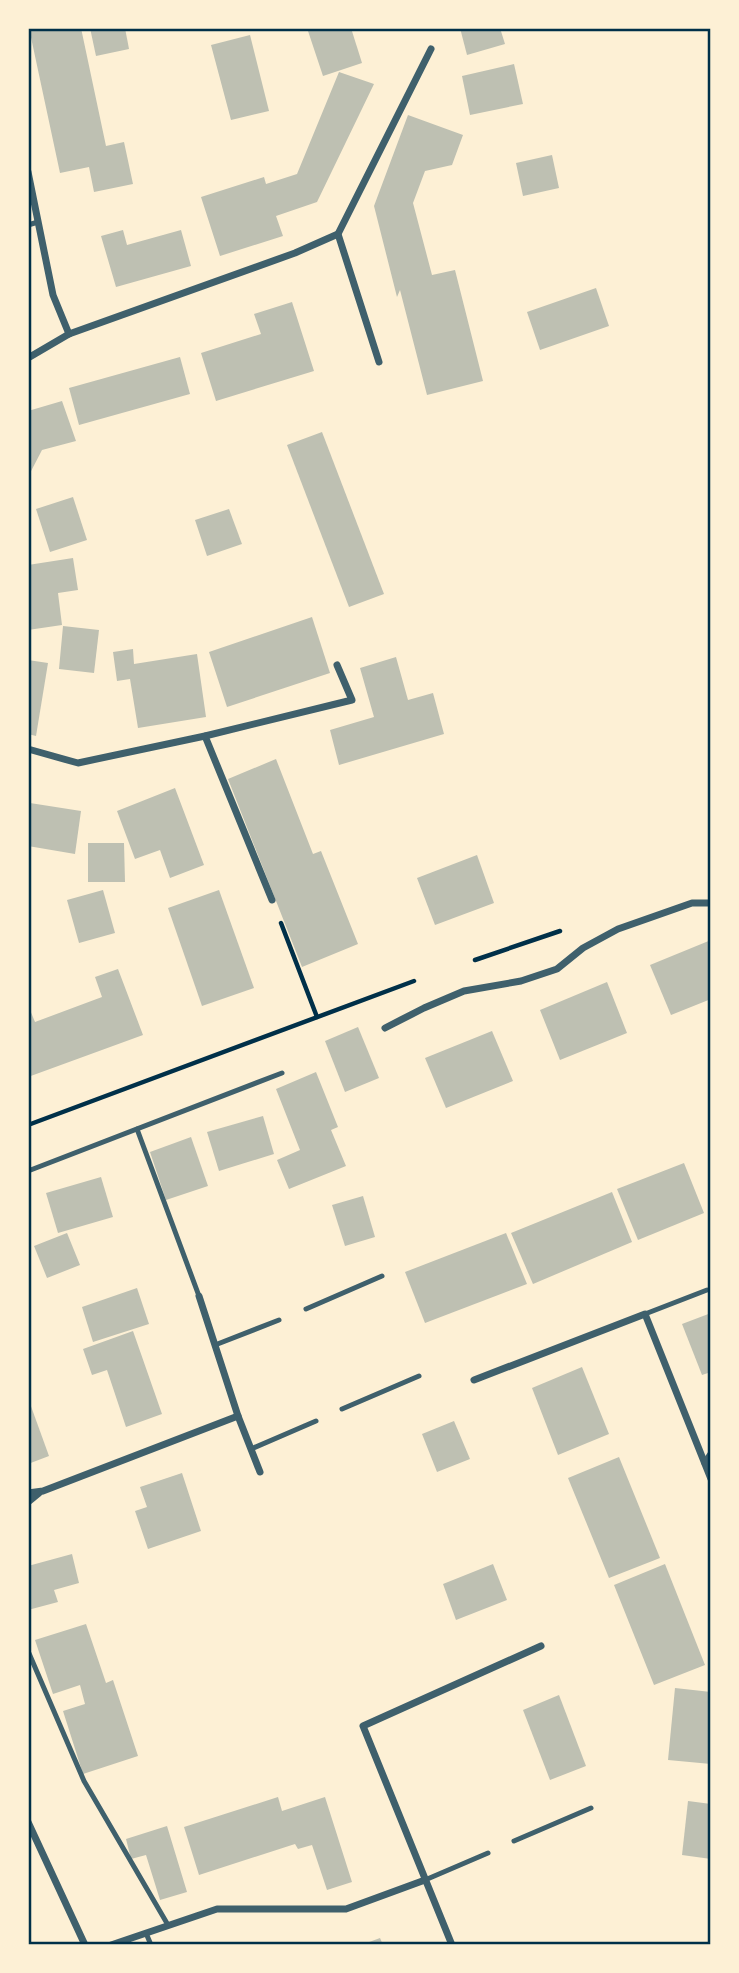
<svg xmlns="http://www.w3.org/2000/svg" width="739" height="1973" font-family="'Asap Condensed',sans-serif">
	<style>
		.building { fill: #bec0b2 }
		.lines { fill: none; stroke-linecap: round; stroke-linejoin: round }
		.path { stroke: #003049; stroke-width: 4.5 }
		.service { stroke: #3f606c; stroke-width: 5 }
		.minor { stroke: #3f606c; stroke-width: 7 }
		.neatline { fill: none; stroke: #003049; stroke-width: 2.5 }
	</style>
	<rect width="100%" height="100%" fill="#fdf0d5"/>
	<g class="building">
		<polygon points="29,28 81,28 106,146 124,142 133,184 94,192 89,167 60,173"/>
		<polygon points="90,28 125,28 129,49 96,56"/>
		<polygon points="307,28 351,28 362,63 323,76"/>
		<polygon points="460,28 500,28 505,44 467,55"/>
		<polygon points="250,35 269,111 231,120 211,45"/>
		<polygon points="514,64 523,104 470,115 462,76"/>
		<polygon points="339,72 374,84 317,202 276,216 283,236 220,256 201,197 264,177 266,184 297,174"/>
		<polygon points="408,115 463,135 452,165 425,171 413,203 432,275 455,270 483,381 427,395 400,290 397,297 374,206"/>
		<polygon points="552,155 559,188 523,196 516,163"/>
		<polygon points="123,230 127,245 181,230 191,266 116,287 101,236"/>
		<polygon points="596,288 609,326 540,350 527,312"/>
		<polygon points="292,302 314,371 216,401 201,353 261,334 254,314"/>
		<polygon points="180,357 190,394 79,425 69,388"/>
		<polygon points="62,401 76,441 42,450 28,477 28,411"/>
		<polygon points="322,432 384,594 349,607 287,445"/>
		<polygon points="73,497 87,540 50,552 36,509"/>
		<polygon points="229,509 242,544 207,556 195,520"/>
		<polygon points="73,558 78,590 58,593 62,625 28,630 28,565"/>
		<polygon points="312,617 330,673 227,707 209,652"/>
		<polygon points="63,626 99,630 94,673 59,669"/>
		<polygon points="133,649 134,664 197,654 206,717 138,728 130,679 117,681 113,652"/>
		<polygon points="396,657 408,700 433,693 444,734 339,765 330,730 374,717 360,668"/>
		<polygon points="28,660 48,663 36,736 28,734"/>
		<polygon points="276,759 313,854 321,851 358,944 302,967 228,779"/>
		<polygon points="175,788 204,865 170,878 160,850 135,859 117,811"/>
		<polygon points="30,803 81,811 75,854 28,846"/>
		<polygon points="88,843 124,843 125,882 88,882"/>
		<polygon points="477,855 494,903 435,925 417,878"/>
		<polygon points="103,890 115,933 79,943 67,900"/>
		<polygon points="219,890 254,988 202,1006 168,908"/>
		<polygon points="711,940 711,999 671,1015 650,965"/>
		<polygon points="118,969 143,1035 28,1077 28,1005 35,1022 102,997 95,977"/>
		<polygon points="607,982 627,1033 560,1060 540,1010"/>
		<polygon points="358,1027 379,1078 345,1092 325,1041"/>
		<polygon points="492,1031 513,1081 446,1108 425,1058"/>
		<polygon points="316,1072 338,1127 331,1130 346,1166 289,1189 277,1160 300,1150 276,1089"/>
		<polygon points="263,1116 274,1154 219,1171 207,1132"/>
		<polygon points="191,1137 208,1186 166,1200 150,1152"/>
		<polygon points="684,1163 704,1213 638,1240 617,1189"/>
		<polygon points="101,1177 113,1217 58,1233 46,1193"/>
		<polygon points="612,1192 632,1242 533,1284 511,1233"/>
		<polygon points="363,1196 375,1237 345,1246 332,1205"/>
		<polygon points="67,1233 80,1265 47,1278 34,1246"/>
		<polygon points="506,1233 527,1284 425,1323 405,1272"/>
		<polygon points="137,1288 149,1324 93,1342 82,1307"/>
		<polygon points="711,1313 711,1372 702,1375 682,1324"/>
		<polygon points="133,1331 162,1414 126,1427 107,1370 92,1375 83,1349"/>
		<polygon points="582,1367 609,1434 558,1455 532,1388"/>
		<polygon points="28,1398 49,1456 28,1464"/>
		<polygon points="454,1421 470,1459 437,1472 422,1434"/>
		<polygon points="619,1457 660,1558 609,1578 568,1478"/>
		<polygon points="182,1473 201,1531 148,1549 135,1511 147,1507 140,1487"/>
		<polygon points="72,1554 79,1583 54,1590 58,1602 28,1610 28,1566"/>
		<polygon points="493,1564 507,1600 456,1620 443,1584"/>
		<polygon points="665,1564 705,1665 654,1685 614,1585"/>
		<polygon points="86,1624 106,1683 113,1680 138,1756 83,1774 63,1711 85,1704 80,1685 53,1694 35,1640"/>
		<polygon points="675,1688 711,1692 711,1764 668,1760"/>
		<polygon points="559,1695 586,1766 550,1780 523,1710"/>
		<polygon points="278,1797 282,1811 325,1797 352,1882 327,1890 312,1845 298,1849 295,1844 199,1875 184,1827"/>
		<polygon points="688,1801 711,1804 711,1859 682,1855"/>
		<polygon points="167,1826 187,1892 160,1900 146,1855 131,1859 126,1839"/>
		<polygon points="380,1938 383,1945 361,1945"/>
	</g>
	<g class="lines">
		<g class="path">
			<polyline points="281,923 317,1017"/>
			<polyline points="475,960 560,931"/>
			<polyline points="28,1125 414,981"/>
		</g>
		<g class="service">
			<polyline points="28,225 38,222"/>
			<polyline points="137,1129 199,1296"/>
			<polyline points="28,1171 282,1073"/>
			<polyline points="306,1309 382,1276"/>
			<polyline points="645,1314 707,1290"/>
			<polyline points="215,1345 279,1320"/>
			<polyline points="342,1409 419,1376"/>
			<polyline points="251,1449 316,1421"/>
			<polyline points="28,1651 84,1781 168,1925"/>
			<polyline points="514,1841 591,1808"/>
			<polyline points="425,1880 488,1853"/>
			<polyline points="146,1933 151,1945"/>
		</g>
		<g class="minor">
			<polyline points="28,172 53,295 69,334"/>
			<polyline points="338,234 379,362"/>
			<polyline points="28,358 69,334 295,253 338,234 431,49"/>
			<polyline points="205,736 272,900"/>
			<polyline points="28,749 78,763 205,736 352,700 337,665"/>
			<polyline points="385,1028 424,1008 464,991 521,981 557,969 583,948 618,929 692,903 711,903"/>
			<polyline points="199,1296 238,1416 260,1472"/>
			<polyline points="474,1380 645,1314 711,1479"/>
			<polyline points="705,1463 711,1454"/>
			<polyline points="28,1493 43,1491 238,1416"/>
			<polyline points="28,1502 39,1493"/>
			<polyline points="28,1822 85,1945"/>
			<polyline points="111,1945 217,1909 346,1909 425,1880"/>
			<polyline points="452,1945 363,1726 541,1646"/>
		</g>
	</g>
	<rect width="739" height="1973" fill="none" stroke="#fdf0d5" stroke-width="60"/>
	<rect x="30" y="30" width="679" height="1913" class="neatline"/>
</svg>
